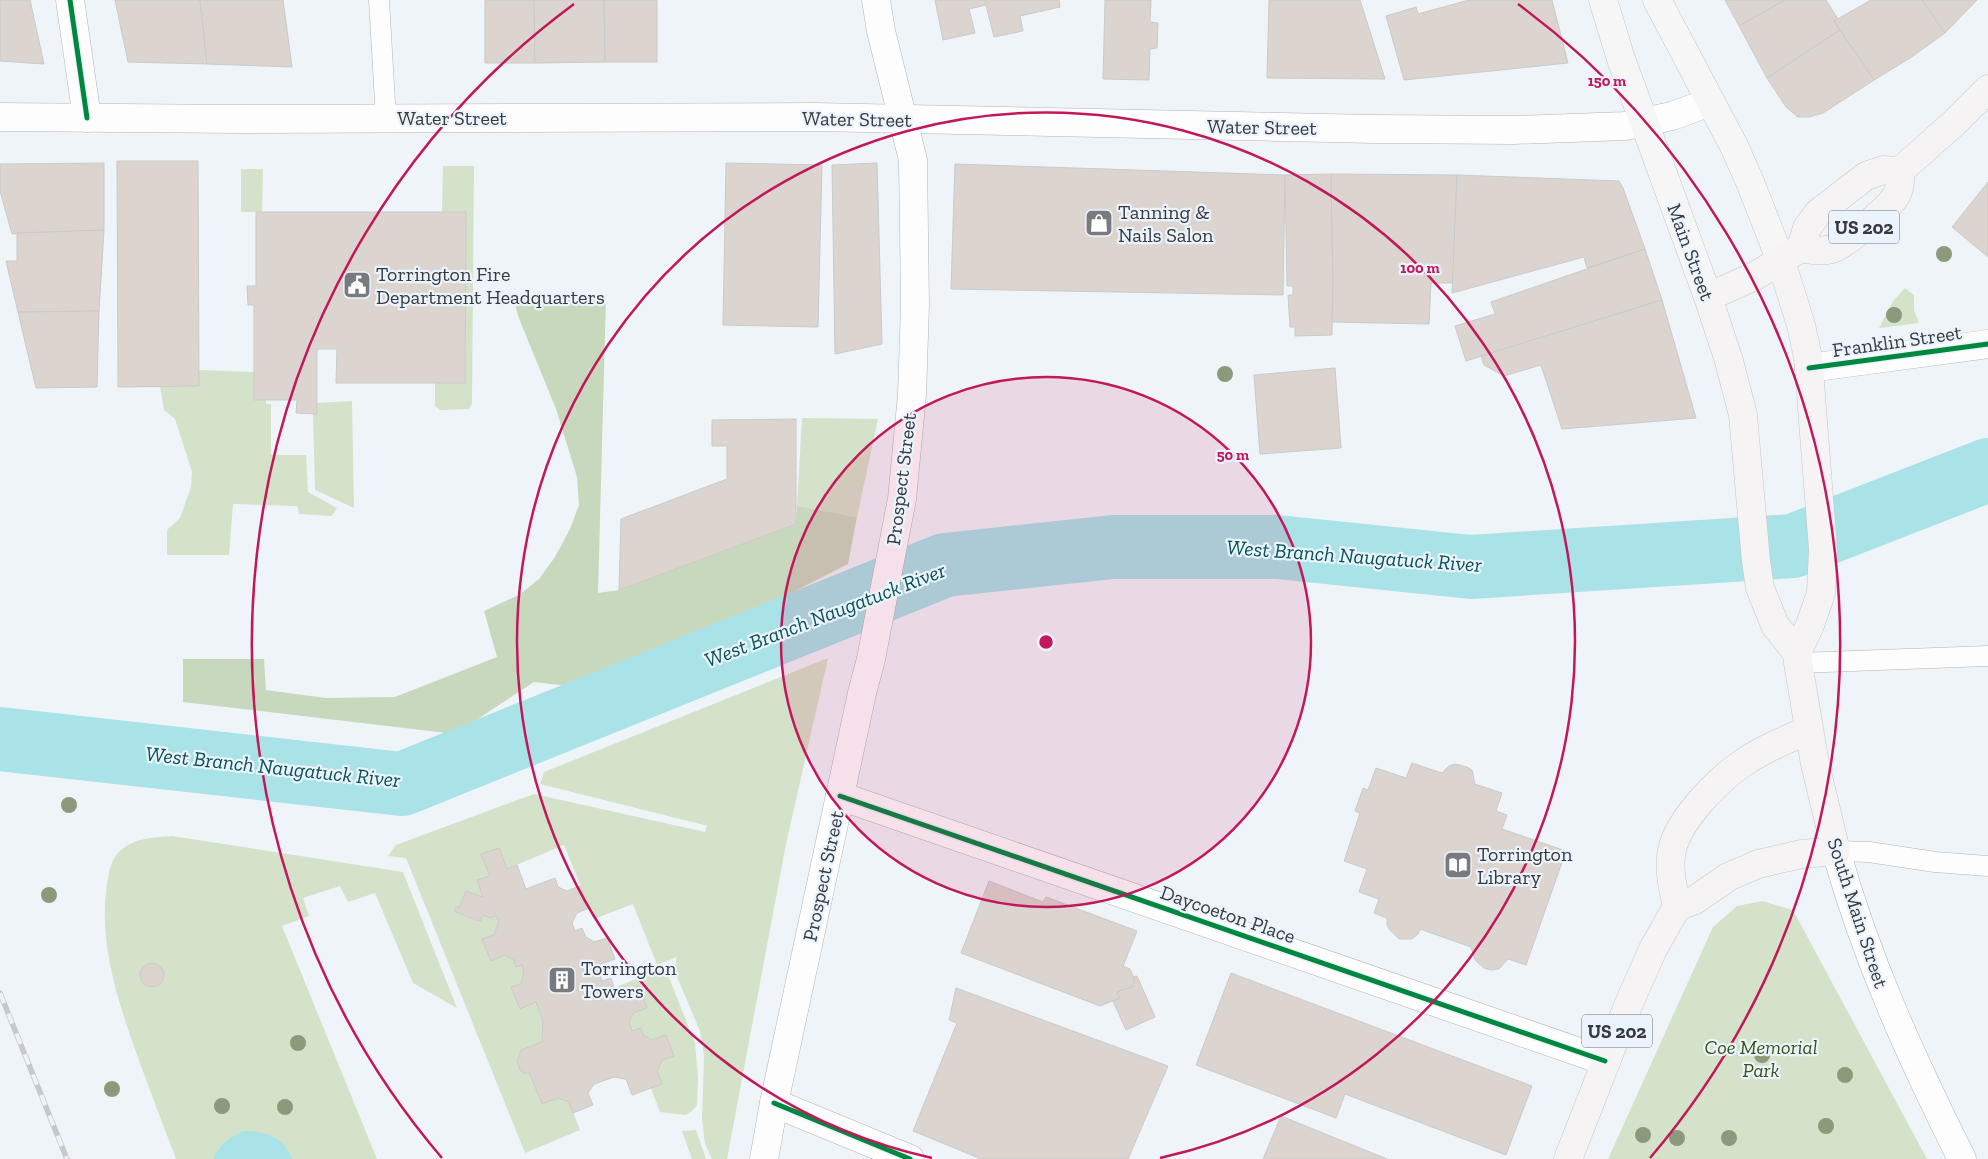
<svg xmlns="http://www.w3.org/2000/svg" width="1988" height="1159" font-family="'Zilla Slab',serif">
	<style>
		.green { fill: #d4e2c9 }
		.forest { fill: #c8d8bc }
		.water { fill: #a9e3e7 }
		.lines { fill: none; stroke-linecap: round; stroke-linejoin: round }
		.river { stroke: #a9e3e7; stroke-width: 64 }
		.building { fill: #dcd5cf; stroke: #c9caca }
		.service-casing { stroke: #b1b5b9; stroke-width: 21 }
		.pedestrian-casing { stroke: #b1b5b9; stroke-width: 29 }
		.minor-casing { stroke: #b1b5b9; stroke-width: 29 }
		.secondary-casing { stroke: #b1b5b9; stroke-width: 29 }
		.primary-casing { stroke: #c7c6c8; stroke-width: 29 }
		.trunk-casing { stroke: #c7c6c8; stroke-width: 29 }
		.service { stroke: #fdfdfe; stroke-width: 20 }
		.pedestrian { stroke: #fdfdfe; stroke-width: 28 }
		.minor { stroke: #fdfdfe; stroke-width: 28 }
		.secondary { stroke: #fdfdfe; stroke-width: 28 }
		.primary { stroke: #f7f6f6; stroke-width: 28 }
		.trunk { stroke: #f5f3f3; stroke-width: 28 }
		.rail-casing { stroke: #c7c8c9; stroke-width: 5.5 }
		.rail { stroke: #ebf3fd; stroke-width: 4; stroke-dasharray: 11; stroke-linecap: butt }
		.cycleway-casing { stroke: #ebf3fd; stroke-width: 8 }
		.cycleway { stroke: #00873e; stroke-width: 5 }
		.tree { fill: #8b9a7b }
		.ring { fill: none; stroke: #c2185b; stroke-width: 2.5 }
		.labels { text-anchor: middle; stroke-width: 4.5; stroke-linejoin: round; paint-order: stroke }
		.shield { fill: #ebf3fd; stroke: #6c7177; stroke-width: 1 }
		.shield-label { font-size: 19px; font-weight: bold; fill: #36393d }
		.street-label { font-size: 20px; fill: #36393d; stroke: #ebf3fd }
		.poi-label { font-size: 20px; fill: #36393d; stroke: #ebf3fd; text-anchor: start }
		.park-label { font-size: 20px; font-style: italic; fill: #3a5014; stroke: #ebf3fd }
		.water-label { font-size: 21px; font-style: italic; fill: #065255; stroke: #ebf3fd }
		.centre { fill: #c2185b; stroke: #ebf3fd; stroke-width: 2.5 }
		.ring-label { font-size: 15px; text-anchor: middle; font-weight: bold; fill: #c2185b; stroke: #ebf3fd; stroke-width: 4.5; stroke-linejoin: round; paint-order: stroke }
	</style>
	<rect width="100%" height="100%" fill="#eff4f9"/>
	<g class="green">
		<polygon points="443,166 474,166 472,403 469,409 440,410 435,406 435,383 465,383 466,213 442,212"/>
		<polygon points="241,169 263,169 262,212 241,212"/>
		<polygon points="1905,288 1914,295 1914,310 1919,323 1879,328 1893,301"/>
		<polygon points="199,370 254,372 254,400 266,400 266,404 271,404 271,455 306,455 308,492 337,508 332,516 299,514 297,506 233,504 229,555 167,555 167,530 180,518 191,487 192,472 175,419 164,410 160,386"/>
		<polygon points="352,401 354,508 315,490 313,413 317,403"/>
		<polygon points="802,418 878,419 857,517 797,506"/>
		<path d="M 828,658 L 786,844 L 727,1159 L 712,1159 L 705,1144 L 702,1119 L 704,1056 L 700,1031 L 674,970 L 677,957 L 657,965 L 633,904 L 594,919 L 564,845 L 507,869 L 499,848 L 481,854 L 490,876 L 478,880 L 483,897 L 466,891 L 459,908 L 456,906 L 454,911 L 480,923 L 483,915 L 491,918 L 496,916 L 499,921 L 494,935 L 483,939 L 491,961 L 505,955 L 514,960 L 516,967 L 522,965 L 524,972 L 521,984 L 511,988 L 520,1009 L 536,1002 L 543,1021 L 542,1042 L 521,1050 L 517,1061 C 520,1069 521,1073 530,1074 L 542,1104 L 558,1098 L 569,1102 L 580,1130 L 525,1153 L 406,858 L 388,856 L 396,845 L 534,794 L 705,832 L 707,825 L 716,828 L 540,784 L 544,772 Z"/>
		<path d="M 172,836 L 403,872 L 457,1008 L 413,983 L 375,893 L 348,902 L 340,886 L 303,898 L 309,916 L 282,926 L 377,1159 L 176,1159 C 163,1125 150,1090 137,1055 C 118,1001 98,942 107,884 C 109,872 111,858 121,850 C 135,838 155,837 172,836 Z"/>
		<polygon points="1762,901 1793,910 1927,1159 1608,1159 1713,927 1737,906"/>
		<polygon points="652,973 668,975 695,1043 698,1078 697,1105 693,1110 686,1115 660,1112 651,1088 662,1084 657,1071 662,1060 674,1055 666,1035 652,1040 643,1035 641,1028 632,1031 629,1022 633,1013 647,1008 639,986 622,992 616,987"/>
		<polygon points="696,1130 706,1159 692,1159 682,1131"/>
	</g>
	<polygon class="forest" points="513,295 606,296 598,593 619,590 796,524 797,506 857,517 848,564 601,690 534,682 455,734 183,702 183,659 264,659 266,690 326,698 395,697 497,657 484,611 519,595 539,579 555,557 570,529 579,505 577,477 556,409 518,316"/>
	<path class="water" d="M 244,1131 C 266,1131 284,1137 292,1159 L 213,1159 C 219,1144 230,1137 244,1131 Z"/>
	<g class="lines">
		<polyline class="river" points="0,739 402,784 945,565 1113,547 1277,547 1471,567 1793,546 1988,470"/>
	</g>
	<g class="building">
		<polygon points="0,0 30,0 44,64 0,61"/>
		<polygon points="115,0 200,0 207,64 128,62"/>
		<polygon points="200,0 283,0 292,67 207,64"/>
		<polygon points="485,0 534,0 535,63 485,63"/>
		<polygon points="534,0 604,0 605,62 535,63"/>
		<polygon points="604,0 657,0 657,62 605,62"/>
		<polygon points="935,0 1059,0 1060,7 1020,16 1023,31 994,37 986,5 969,9 975,33 943,40"/>
		<polygon points="1105,0 1151,0 1150,22 1158,23 1157,48 1150,49 1149,80 1103,79"/>
		<polygon points="1269,0 1360,0 1385,79 1267,78"/>
		<polygon points="1469,0 1552,0 1568,63 1404,80 1386,16 1416,7 1418,14"/>
		<polygon points="1725,0 1785,0 1739,26"/>
		<polygon points="1785,0 1826,0 1838,19 1834,21 1840,30 1767,78 1739,26"/>
		<polygon points="1871,0 1922,0 1945,33 1910,58 1874,80 1834,21"/>
		<polygon points="1922,0 1977,0 1945,33"/>
		<polygon points="1840,30 1874,80 1823,113 1809,117 1798,117 1786,107 1767,78"/>
		<polygon points="117,161 198,161 199,386 118,387"/>
		<polygon points="104,163 104,230 12,234 0,191 0,164"/>
		<polygon points="726,163 822,165 818,327 723,325"/>
		<polygon points="877,163 882,344 835,354 832,165"/>
		<polygon points="955,164 1285,175 1283,295 951,289"/>
		<polygon points="1331,174 1333,284 1332,335 1295,336 1295,327 1290,327 1288,295 1293,295 1293,286 1287,286 1285,175"/>
		<polygon points="1331,174 1457,175 1453,283 1431,283 1429,324 1332,322 1333,284"/>
		<polygon points="1457,175 1619,181 1623,188 1645,249 1587,268 1584,257 1452,293"/>
		<polygon points="1988,182 1988,257 1952,227"/>
		<polygon points="256,212 466,212 465,383 336,383 337,349 317,349 317,414 296,413 297,400 254,400 254,305 248,305 247,286 256,286"/>
		<polygon points="104,230 99,311 18,312 6,261 17,261 17,233"/>
		<polygon points="1645,249 1662,300 1466,361 1455,326 1495,314 1491,302"/>
		<polygon points="1662,300 1696,418 1562,429 1541,365 1504,376 1484,365 1481,356"/>
		<polygon points="99,311 97,387 36,388 18,312"/>
		<polygon points="1335,368 1341,448 1260,454 1254,375"/>
		<polygon points="796,419 796,524 619,590 621,519 727,479 727,446 712,446 712,420"/>
		<polygon points="1412,763 1442,773 1449,766 1455,764 1467,767 1472,770 1475,784 1502,793 1496,811 1507,815 1502,829 1566,851 1526,965 1508,959 1499,969 1491,970 1484,968 1475,960 1471,947 1420,929 1418,934 1412,939 1399,939 1389,929 1387,924 1387,918 1374,913 1379,899 1359,892 1367,869 1344,861 1360,813 1355,811 1363,788 1368,790 1376,768 1406,778"/>
		<polygon points="499,848 507,869 517,865 526,889 555,878 558,887 567,891 580,886 589,908 577,913 572,923 575,931 582,928 586,937 594,942 607,938 615,959 597,966 602,981 611,978 614,987 622,992 639,986 647,1008 633,1013 629,1022 632,1031 641,1028 643,1035 652,1040 666,1035 674,1056 662,1060 657,1071 662,1084 632,1095 626,1079 614,1077 594,1084 588,1093 593,1105 573,1113 569,1102 558,1098 542,1104 530,1074 524,1073 520,1070 517,1061 521,1050 542,1042 543,1021 536,1002 520,1009 511,987 521,984 524,972 522,965 516,967 514,960 505,955 491,961 482,939 494,935 499,921 496,916 491,918 483,915 480,922 454,911 456,906 459,908 466,891 483,897 477,880 490,876 481,854"/>
		<polygon points="989,881 1043,902 1046,897 1137,931 1123,966 1130,969 1135,981 1132,987 1117,992 1120,998 1100,1006 961,953"/>
		<circle cx="152" cy="975" r="12"/>
		<polygon points="1231,973 1532,1086 1506,1155 1345,1094 1336,1118 1196,1065"/>
		<polygon points="1137,976 1155,1017 1126,1030 1113,1001 1120,998 1117,992 1132,987 1135,981 1133,977"/>
		<polygon points="956,988 1168,1066 1128,1159 981,1159 913,1131 957,1023 949,1020"/>
		<polygon points="1281,1116 1387,1159 1263,1159"/>
	</g>
	<g class="lines">
		<defs>
			<g id="service">
				<polyline points="379,0 386,119"/>
				<polyline points="1798,663 1988,656"/>
				<polyline points="1836,851 1869,852 1935,862 1988,866"/>
			</g>
			<polyline id="pedestrian" points="1809,368 1988,344"/>
			<g id="minor">
				<polyline points="70,0 87,118"/>
				<polyline points="840,796 1605,1061"/>
				<polyline points="774,1103 910,1159"/>
			</g>
			<g id="secondary">
				<polyline points="0,117 240,119 815,117 1374,129 1514,130 1625,126 1672,116 1710,102"/>
				<path d="M 1836,851 C 1867,961 1911,1057 1962,1159"/>
				<polyline points="764,1159 774,1103 862,693 871,659 902,499 912,395 915,305 913,160 881,31 876,0"/>
			</g>
			<g id="primary">
				<polyline points="1603,0 1621,59 1708,297"/>
				<polyline points="1657,0 1734,146 1750,182 1781,261"/>
			</g>
			<g id="trunk">
				<path d="M 1801,248 C 1811,250 1822,252 1832,249 C 1846,244 1891,207 1897,194 C 1901,186 1900,179 1900,171"/>
				<polyline points="1797,653 1775,625 1760,588 1756,561 1743,415 1729,361 1708,297 1755,276 1801,248 1807,228 1818,213 1866,176 1883,170 1900,171 1954,123 1988,89"/>
				<path d="M 1677,907 C 1673,889 1668,868 1672,850 C 1678,821 1716,782 1740,765 C 1761,750 1785,740 1809,730"/>
				<polyline points="1568,1159 1627,1008 1653,949 1677,907 1695,900 1728,877 1758,864 1802,854 1836,851 1815,764 1798,663 1797,653 1810,625 1821,593 1823,549 1808,357 1801,325 1781,261"/>
			</g>
		</defs>
		<use href="#service" class="service-casing"/>
		<use href="#pedestrian" class="pedestrian-casing"/>
		<use href="#minor" class="minor-casing"/>
		<use href="#secondary" class="secondary-casing"/>
		<use href="#primary" class="primary-casing"/>
		<use href="#trunk" class="trunk-casing"/>
		<use href="#service" class="service"/>
		<use href="#pedestrian" class="pedestrian"/>
		<use href="#minor" class="minor"/>
		<use href="#secondary" class="secondary"/>
		<use href="#primary" class="primary"/>
		<use href="#trunk" class="trunk"/>
		<defs>
			<polyline id="rail" points="0,993 67,1159"/>
		</defs>
		<use href="#rail" class="rail-casing"/>
		<use href="#rail" class="rail"/>
		<defs>
			<g id="cycleway">
				<polyline points="70,0 87,118"/>
				<polyline points="1809,368 1988,344"/>
				<polyline points="840,796 1605,1061"/>
				<polyline points="774,1103 910,1159"/>
			</g>
		</defs>
		<use href="#cycleway" class="cycleway-casing"/>
		<use href="#cycleway" class="cycleway"/>
	</g>
	<g class="tree">
		<circle cx="1944" cy="254" r="8"/>
		<circle cx="1894" cy="315" r="8"/>
		<circle cx="1225" cy="374" r="8"/>
		<circle cx="69" cy="805" r="8"/>
		<circle cx="49" cy="895" r="8"/>
		<circle cx="298" cy="1043" r="8"/>
		<circle cx="1762" cy="1055" r="8"/>
		<circle cx="1845" cy="1075" r="8"/>
		<circle cx="112" cy="1089" r="8"/>
		<circle cx="222" cy="1106" r="8"/>
		<circle cx="285" cy="1107" r="8"/>
		<circle cx="1826" cy="1126" r="8"/>
		<circle cx="1643" cy="1135" r="8"/>
		<circle cx="1677" cy="1138" r="8"/>
		<circle cx="1729" cy="1138" r="8"/>
	</g>
	<circle cx="1046" cy="642" r="265" fill="#c2185b" fill-opacity=".12"/>
	<g class="ring">
		<circle cx="1046" cy="642" r="265"/>
		<path d="M932 1158A529 529 0 1 1 1160 1158"/>
		<path d="M442 1158A794 794 0 0 1 574 4M1518 4A794 794 0 0 1 1650 1158"/>
	</g>
	<defs>
		<symbol id="shop-square" viewBox="-11 -11 22 22"><rect x="-9" y="-9" width="18" height="18" rx="4" fill="#777a7f" stroke="#ebf3fd"/><path d="M-5-2.5h2.3a2.7 3.5 0 0 1 5.4 0H5L5.5 6h-11ZM-1.5-2.5h3a1.5 2.3 0 0 0-3 0Z" fill="#fff"/></symbol>
		<symbol id="civic-square" viewBox="-11 -11 22 22"><rect x="-9" y="-9" width="18" height="18" rx="4" fill="#777a7f" stroke="#ebf3fd"/><path d="M-.6-6.5H3V-4.5H.6V-3L4-1V1h2V6H-6V1h2V-1L-.6-3ZM-1.2 2.5V6h2.4V2.5Z" fill="#fff"/></symbol>
		<symbol id="library-square" viewBox="-11 -11 22 22"><rect x="-9" y="-9" width="18" height="18" rx="4" fill="#777a7f" stroke="#ebf3fd"/><path d="M-6-4Q-3-5.5-.7-3.5V5Q-3 3-6 4ZM6-4Q3-5.5 .7-3.5V5Q3 3 6 4Z" fill="#fff"/></symbol>
		<symbol id="building-square" viewBox="-11 -11 22 22"><rect x="-9" y="-9" width="18" height="18" rx="4" fill="#777a7f" stroke="#ebf3fd"/><path d="M-4-6H4V6H1V3H-1V6H-4ZM-2.5-4.3h1.7v1.8h-1.7ZM.8-4.3h1.7v1.8H.8ZM-2.5-1h1.7V.8h-1.7ZM.8-1h1.7V.8H.8Z" fill="#fff"/></symbol>
	</defs>
	<g fill-rule="evenodd">
		<use href="#shop-square" x="1083" y="207" width="32" height="32"/>
		<use href="#civic-square" x="341" y="269" width="32" height="32"/>
		<use href="#library-square" x="1442" y="849" width="32" height="32"/>
		<use href="#building-square" x="546" y="964" width="32" height="32"/>
	</g>
	<g class="labels">
		<g class="shield">
			<rect x="1829" y="210.5" width="70" height="33" rx="4"/>
			<rect x="1582" y="1014.5" width="70" height="33" rx="4"/>
		</g>
		<g class="shield-label">
			<text x="1864" y="234">US 202</text>
			<text x="1617" y="1038">US 202</text>
		</g>
		<g class="street-label">
			<text x="452" y="125">Water Street</text>
			<text transform="translate(857 119) rotate(1)" y="7">Water Street</text>
			<text transform="translate(1262 127) rotate(1)" y="7">Water Street</text>
			<text transform="translate(1691 252) rotate(70)" y="7">Main Street</text>
			<text transform="translate(1897 341) rotate(-8)" y="7">Franklin Street</text>
			<text transform="translate(901 479) rotate(-83)" y="7">Prospect Street</text>
			<text transform="translate(823 876) rotate(-78)" y="7">Prospect Street</text>
			<text transform="translate(1858 913) rotate(72)" y="7">South Main Street</text>
			<text transform="translate(1228 914) rotate(19)" y="7">Daycoeton Place</text>
		</g>
		<g class="poi-label">
			<text x="1118" y="219">Tanning &amp;<tspan x="1118" dy="23">Nails Salon</tspan></text>
			<text x="376" y="281">Torrington Fire<tspan x="376" dy="23">Department Headquarters</tspan></text>
			<text x="1477" y="861">Torrington<tspan x="1477" dy="23">Library</tspan></text>
			<text x="581" y="975">Torrington<tspan x="581" dy="23">Towers</tspan></text>
		</g>
		<g class="park-label">
			<text x="1761" y="1054">Coe Memorial<tspan x="1761" dy="23">Park</tspan></text>
		</g>
		<g class="water-label">
			<text transform="translate(1354 556) rotate(4)" y="7">West Branch Naugatuck River</text>
			<text transform="translate(825 615) rotate(-21)" y="7">West Branch Naugatuck River</text>
			<text transform="translate(273 767) rotate(6)" y="7">West Branch Naugatuck River</text>
		</g>
	</g>
	<circle cx="1046" cy="642" r="8" class="centre"/>
	<g class="ring-label">
		<text x="1607" y="86">150 m</text>
		<text x="1420" y="273">100 m</text>
		<text x="1233" y="460">50 m</text>
	</g>
</svg>
